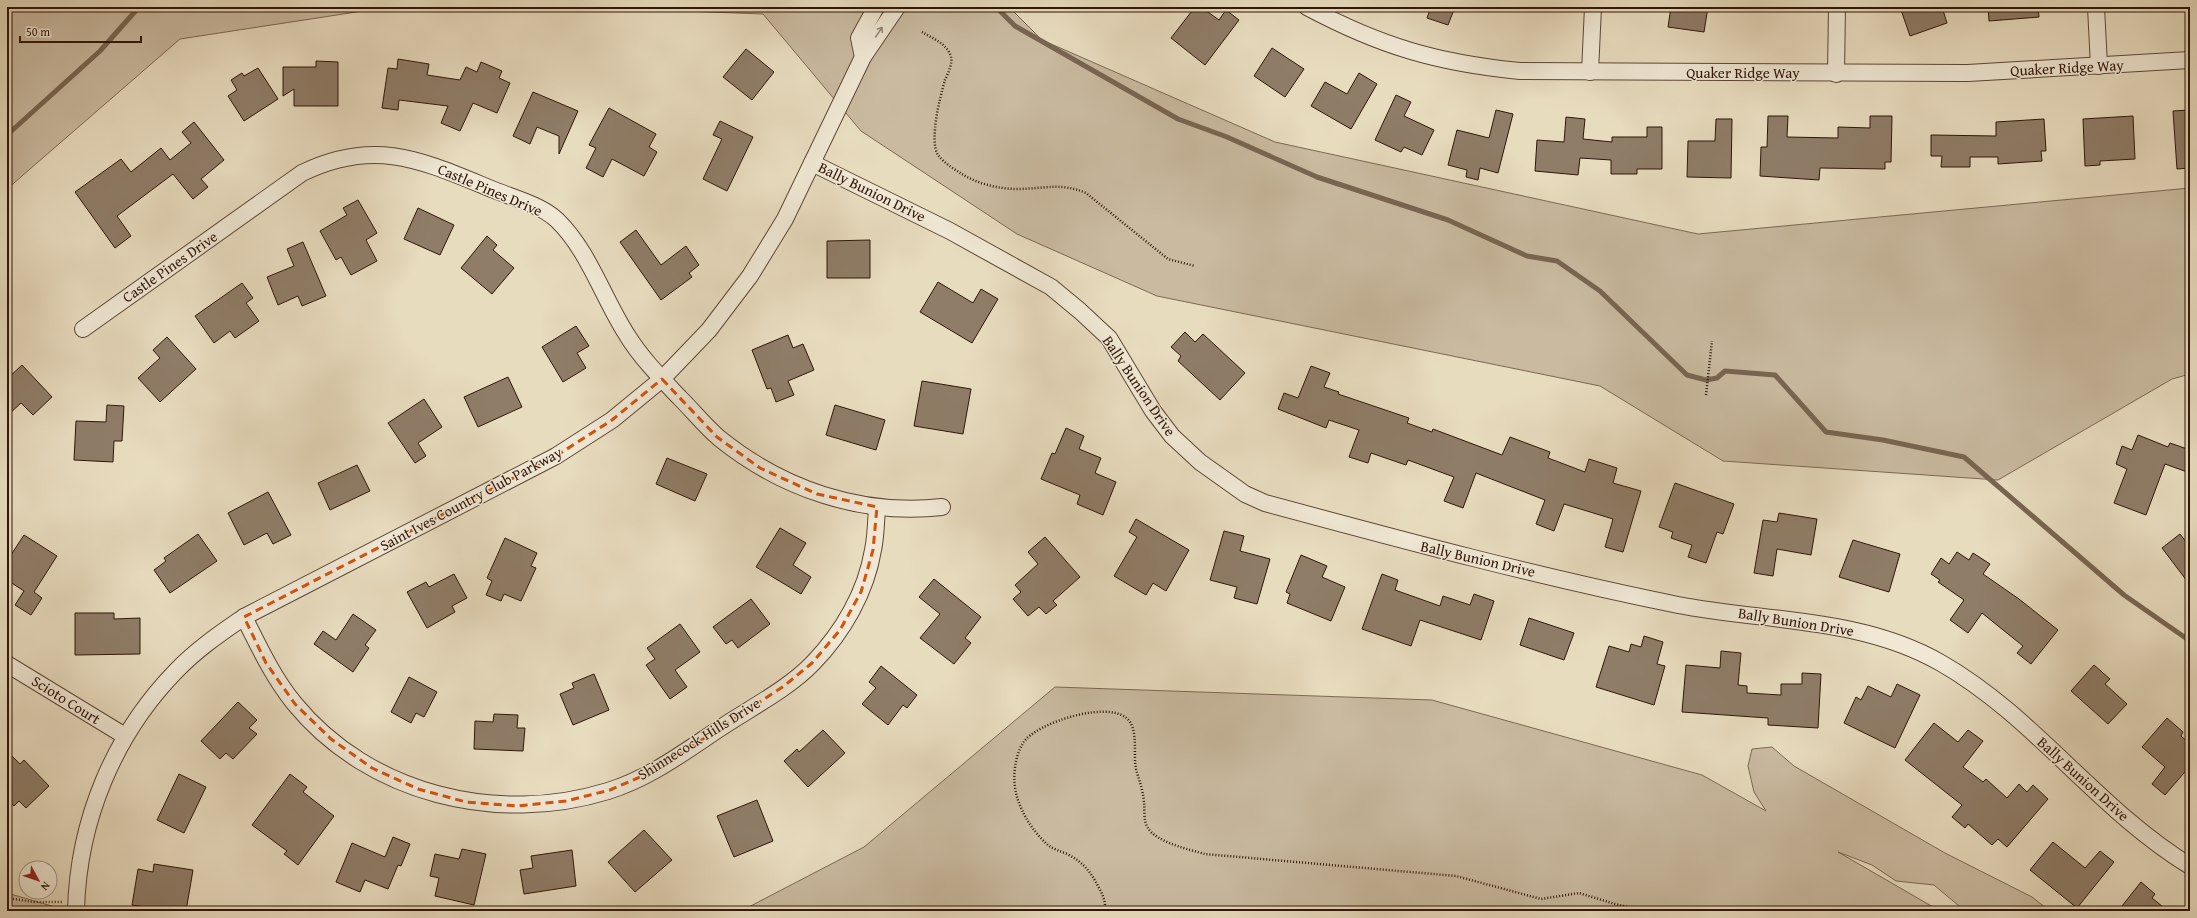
<svg xmlns="http://www.w3.org/2000/svg" width="2197" height="918" font-family="'Gentium Book Plus',serif">
	<style>
		.green { fill: #c9baa0; stroke: #7c6854 }
		.lines { fill: none; stroke-linecap: round; stroke-linejoin: round }
		.stream { stroke: #786551; stroke-width: 5 }
		.building { fill: #8f7d68; stroke: #2f1609 }
		.street-casing { stroke: #5d4836; stroke-width: 18 }
		.path { stroke: #2f1609; stroke-width: 2.5; stroke-dasharray: 1 2; stroke-linecap: butt }
		.street { stroke: #f0e8d5; stroke-width: 16 }
		.oneway { stroke: #998a79 }
		.marked { fill: none; stroke: #d6520c; stroke-width: 3; stroke-dasharray: 8 5; stroke-linejoin: round }
		.labels { text-anchor: middle; stroke-width: 3; stroke-linejoin: round; paint-order: stroke }
		.street-label { font-size: 15px; fill: #2f1609; stroke: #f0e8d5 }
	</style>
	<rect width="100%" height="100%" fill="#e8dcbf"/>
	<filter id="stains"><feTurbulence type="fractalNoise" baseFrequency=".005" numOctaves="4"/><feColorMatrix values="0 0 0 0 .2 0 0 0 0 .09 0 0 0 0 .02 0 0 0 .5 -.17"/></filter>
	<radialGradient id="worn" r=".72"><stop offset=".6" stop-color="#630" stop-opacity="0"/><stop offset="1" stop-color="#630" stop-opacity=".3"/></radialGradient>
	<g class="green">
		<polygon points="7,7 389,7 180,39 7,189"/>
		<polygon points="576,7 1009,7 1042,40 1275,142 1698,234 2190,188 2190,374 2172,379 1998,480 1723,461 1600,386 1157,296 1017,234 861,131 763,14"/>
		<polygon points="1055,687 1432,700 1702,775 1766,811 1754,792 1748,766 1752,749 1772,747 1794,766 1945,853 2032,897 2050,911 1965,911 1934,885 1896,881 1872,865 1838,852 1940,911 741,911 864,847"/>
		<polygon points="7,893 69,911 7,911"/>
	</g>
	<g class="lines">
		<g class="stream">
			<polyline points="996,7 1015,26 1178,119 1227,137 1317,177 1448,220 1527,256 1557,261 1600,291 1687,375 1706,380 1717,378 1725,371 1775,375 1826,432 1883,440 1964,457 2124,595 2190,641"/>
			<polyline points="7,135 100,51 139,7"/>
		</g>
	</g>
	<g class="building">
		<polygon points="1195,7 1201,7 1219,20 1226,10 1239,20 1205,65 1171,38"/>
		<polygon points="1431,7 1455,7 1448,25 1427,18"/>
		<polygon points="1671,7 1708,7 1704,32 1668,27"/>
		<polygon points="1900,7 1942,7 1947,23 1910,36"/>
		<polygon points="1988,7 2038,7 2039,17 1989,21"/>
		<polygon points="1272,48 1304,69 1285,97 1254,76"/>
		<polygon points="746,49 774,72 752,100 723,77"/>
		<polygon points="398,59 429,64 427,75 460,80 466,67 477,72 481,62 502,71 499,78 510,83 497,113 473,103 460,131 441,123 448,106 399,100 398,110 382,108 388,68 397,69"/>
		<polygon points="316,61 338,62 338,106 294,106 294,89 283,96 283,67 316,67"/>
		<polygon points="258,68 278,99 244,121 228,96 237,90 231,80 242,73 244,76"/>
		<polygon points="1359,73 1377,84 1351,129 1311,106 1325,82 1347,94"/>
		<polygon points="533,92 578,111 559,154 559,136 537,127 530,144 513,136"/>
		<polygon points="1396,95 1411,102 1404,116 1434,130 1422,155 1404,147 1401,152 1375,140"/>
		<polygon points="609,108 656,134 649,147 657,152 644,176 612,159 603,177 586,168 596,148 589,145"/>
		<polygon points="1496,110 1513,114 1498,173 1480,168 1478,180 1466,177 1467,170 1448,165 1457,130 1489,138"/>
		<polygon points="2190,110 2190,168 2177,169 2173,111"/>
		<polygon points="1768,116 1788,116 1787,137 1838,138 1838,127 1870,128 1870,116 1892,116 1891,162 1885,162 1885,169 1820,168 1819,180 1760,176 1761,147 1767,147"/>
		<polygon points="2133,116 2135,159 2100,161 2100,165 2085,166 2083,119"/>
		<polygon points="1566,117 1585,119 1583,139 1612,142 1612,137 1647,137 1647,127 1662,127 1662,169 1637,169 1637,174 1611,174 1611,160 1580,158 1578,175 1535,171 1537,140 1564,142"/>
		<polygon points="1716,119 1732,119 1731,178 1687,177 1688,141 1715,141"/>
		<polygon points="2044,119 2046,151 2041,151 2042,161 1998,164 1998,157 1970,157 1970,167 1941,167 1942,156 1931,156 1931,135 1996,136 1996,122"/>
		<polygon points="720,121 753,137 727,191 703,179 722,139 713,135"/>
		<polygon points="194,122 224,160 201,179 208,187 193,199 173,174 117,216 131,236 115,248 75,192 121,159 131,172 161,148 170,160 191,143 182,132"/>
		<polygon points="358,200 377,233 366,240 377,261 351,275 341,257 336,260 320,231 347,215 343,208"/>
		<polygon points="418,208 454,225 440,255 404,239"/>
		<polygon points="636,230 661,265 686,246 699,265 689,273 692,277 661,300 620,242"/>
		<polygon points="487,236 497,245 493,250 514,268 492,294 461,268"/>
		<polygon points="870,240 870,278 827,278 827,241"/>
		<polygon points="303,242 326,296 302,306 298,296 278,305 267,277 294,266 287,249"/>
		<polygon points="938,282 973,303 981,289 998,299 972,343 920,312"/>
		<polygon points="242,283 253,298 246,303 259,321 235,338 230,331 214,343 195,316"/>
		<polygon points="576,326 589,346 577,353 586,368 563,382 542,347"/>
		<polygon points="1185,332 1195,342 1203,334 1245,373 1220,400 1178,361 1181,356 1171,347"/>
		<polygon points="788,335 793,348 803,344 814,370 788,381 794,395 776,402 771,388 767,389 752,350"/>
		<polygon points="167,337 196,369 160,402 138,378 160,358 153,350"/>
		<polygon points="22,365 52,397 33,415 21,403 7,416 7,379"/>
		<polygon points="1311,366 1330,373 1324,387 1339,392 1338,394 1409,418 1407,423 1432,432 1433,429 1502,455 1510,437 1550,452 1548,458 1585,472 1589,459 1617,468 1613,483 1641,491 1623,552 1605,547 1613,519 1564,504 1554,531 1536,524 1545,500 1476,473 1463,508 1444,501 1454,477 1408,460 1406,465 1371,453 1368,463 1349,457 1359,430 1329,420 1326,428 1278,409 1284,393 1298,398"/>
		<polygon points="508,377 522,407 478,427 464,397"/>
		<polygon points="922,381 971,389 963,434 914,426"/>
		<polygon points="424,399 442,427 418,443 426,456 415,463 388,423"/>
		<polygon points="107,405 124,406 122,441 114,441 113,462 74,460 76,421 106,422"/>
		<polygon points="835,405 885,420 876,450 826,435"/>
		<polygon points="1066,428 1084,436 1079,449 1101,458 1095,473 1116,482 1103,515 1077,504 1080,495 1041,479 1052,453 1055,454"/>
		<polygon points="2138,435 2168,447 2170,443 2190,450 2190,473 2165,464 2146,515 2114,503 2127,469 2116,464 2122,446 2132,450"/>
		<polygon points="667,458 707,474 695,501 656,484"/>
		<polygon points="357,465 370,491 330,510 318,483"/>
		<polygon points="1675,483 1734,504 1723,534 1717,532 1706,563 1688,557 1692,545 1671,538 1673,532 1659,527"/>
		<polygon points="268,492 291,535 273,544 267,533 244,545 228,513"/>
		<polygon points="1779,513 1817,519 1811,555 1777,549 1773,576 1754,573 1763,520 1777,522"/>
		<polygon points="1136,519 1189,550 1166,591 1153,583 1146,595 1114,576 1137,537 1129,532"/>
		<polygon points="780,528 806,543 793,565 811,577 801,594 756,567"/>
		<polygon points="1224,531 1244,536 1240,551 1270,559 1257,604 1234,598 1237,587 1210,580"/>
		<polygon points="198,534 217,561 170,593 154,570 166,561 164,558"/>
		<polygon points="2180,534 2190,547 2190,585 2162,548"/>
		<polygon points="24,535 57,556 34,592 42,598 31,615 15,605 24,591 7,580 7,561"/>
		<polygon points="1045,537 1080,577 1053,601 1057,605 1046,614 1039,607 1028,616 1013,599 1021,592 1015,585 1038,564 1028,552"/>
		<polygon points="505,538 537,553 531,566 536,568 521,601 504,594 501,601 486,595 492,581 487,578"/>
		<polygon points="1853,540 1900,554 1889,592 1839,577"/>
		<polygon points="1957,552 1969,560 1973,553 1990,564 1983,574 2019,599 2058,630 2031,664 2017,653 2023,646 1982,613 1968,633 1950,620 1964,600 1938,582 1940,580 1931,574 1941,558 1949,564"/>
		<polygon points="1301,555 1327,566 1322,577 1345,587 1331,621 1287,603 1290,594 1286,592"/>
		<polygon points="454,574 467,598 452,606 455,612 427,628 407,592 426,582 429,587"/>
		<polygon points="1382,574 1398,580 1395,590 1440,606 1443,596 1470,605 1474,594 1494,601 1481,640 1420,620 1411,646 1362,629"/>
		<polygon points="934,579 981,617 965,638 971,643 954,664 920,638 940,614 919,597"/>
		<polygon points="751,599 770,624 738,648 732,640 726,644 713,627"/>
		<polygon points="75,613 114,613 114,619 140,618 140,654 75,655"/>
		<polygon points="353,614 376,630 365,645 369,648 353,672 314,644 323,631 336,640"/>
		<polygon points="1529,618 1574,633 1564,660 1520,645"/>
		<polygon points="680,624 700,652 675,670 687,687 670,699 646,665 655,659 647,648"/>
		<polygon points="1644,636 1663,642 1657,664 1665,666 1654,705 1596,687 1609,646 1629,652 1631,644 1641,647"/>
		<polygon points="1721,651 1741,653 1738,685 1747,686 1747,693 1781,695 1781,684 1802,684 1802,673 1821,674 1818,728 1768,725 1768,718 1682,712 1686,665 1720,668"/>
		<polygon points="2094,665 2110,679 2105,684 2127,704 2108,724 2071,691"/>
		<polygon points="881,666 917,695 907,708 903,705 888,725 862,704 876,688 869,682"/>
		<polygon points="594,674 609,710 573,725 560,694 574,688 572,683"/>
		<polygon points="409,677 437,692 424,717 416,713 411,723 391,712"/>
		<polygon points="1897,684 1920,695 1895,748 1844,723 1856,697 1861,700 1868,686 1891,697"/>
		<polygon points="238,702 257,720 249,728 257,734 233,759 226,753 220,759 201,741"/>
		<polygon points="494,714 518,715 517,728 525,728 523,751 474,749 475,721 493,722"/>
		<polygon points="2167,718 2183,732 2181,736 2190,744 2190,766 2165,795 2152,784 2165,767 2142,747"/>
		<polygon points="1934,723 1958,742 1968,730 1983,741 1963,767 1983,782 1986,779 2007,798 2019,784 2027,792 2033,785 2048,799 2007,847 1998,839 1992,845 1968,824 1965,828 1952,817 1962,805 1905,760"/>
		<polygon points="823,730 845,753 808,787 784,761 797,749 799,752"/>
		<polygon points="7,751 20,764 24,760 49,786 26,808 19,801 14,806 7,799"/>
		<polygon points="179,774 206,787 184,833 157,820"/>
		<polygon points="290,774 307,787 303,792 334,816 298,865 284,854 287,851 252,825"/>
		<polygon points="757,800 773,841 734,857 717,816"/>
		<polygon points="644,830 672,860 635,892 608,862"/>
		<polygon points="393,837 410,844 401,866 398,865 388,889 365,880 360,892 336,882 352,843 385,857"/>
		<polygon points="2053,842 2085,868 2100,851 2114,862 2077,908 2030,870"/>
		<polygon points="462,849 486,854 474,905 435,896 439,878 430,876 435,854 459,859"/>
		<polygon points="572,850 576,886 524,894 520,870 533,868 531,856"/>
		<polygon points="154,864 193,870 186,911 172,911 132,905 138,869 153,872"/>
		<polygon points="2141,882 2155,894 2152,898 2168,911 2118,911"/>
	</g>
	<g class="lines">
		<defs>
			<g id="street">
				<path d="M 1307,7 C 1380,46 1437,63 1520,71 L 1968,73 L 2190,60"/>
				<polyline points="2096,7 2099,66"/>
				<polyline points="863,57 859,38 876,7"/>
				<polyline points="1590,72 1593,7"/>
				<polyline points="1836,74 1837,7"/>
				<path d="M 812,163 L 950,231 L 1051,287 L 1080,311 L 1109,338 L 1153,411 L 1172,436 L 1200,462 L 1245,494 L 1265,503 C 1402,540 1539,577 1678,605 C 1766,622 1861,617 1941,663 C 2034,716 2098,810 2190,866"/>
				<path d="M 83,329 L 302,173 C 376,137 423,161 494,190 C 514,198 541,205 557,220 C 589,251 603,298 627,335 C 641,358 662,379 680,398 C 693,411 705,426 719,438 C 782,489 861,516 942,507"/>
				<path d="M 244,617 C 259,647 273,677 294,703 C 369,795 498,825 608,791 C 651,778 688,749 725,725 C 754,706 789,688 813,663 C 843,632 866,592 873,550 C 876,536 876,521 877,507"/>
				<polyline points="7,664 125,736"/>
				<path d="M 76,911 C 78,821 114,734 177,670 C 197,649 221,633 244,617 L 556,456 L 612,420 L 662,379 L 709,330 L 750,276 L 785,219 L 863,57 L 897,7"/>
			</g>
		</defs>
		<use href="#street" class="street-casing"/>
		<g class="path">
			<path d="M 922,32 C 932,38 945,43 950,54 C 954,62 948,73 945,80 C 940,97 929,140 938,155 C 944,163 954,169 962,174 C 978,184 999,189 1017,189 C 1044,189 1060,182 1086,193 L 1168,259 L 1195,266"/>
			<polyline points="1706,395 1712,341"/>
			<polyline points="7,898 34,902 62,902"/>
			<path d="M 1105,911 C 1106,903 1103,895 1099,888 C 1091,872 1083,862 1067,854 C 1060,851 1053,849 1048,845 C 1034,833 1022,814 1017,797 C 1012,780 1014,758 1023,743 C 1035,723 1114,697 1130,722 C 1138,735 1133,754 1136,769 C 1139,780 1143,790 1144,802 C 1145,810 1143,821 1148,828 C 1156,842 1190,850 1205,854 L 1456,876 L 1541,899 L 1579,893 L 1615,904 L 1647,911"/>
		</g>
		<use href="#street" class="street"/>
	</g>
	<defs><path id="oneway-shaft" d="M-6 0H5M1.5-3L5.5 0L1.5 3" fill="none" stroke-width="1.6" stroke-linecap="round" stroke-linejoin="round"/></defs>
	<use class="oneway" href="#oneway-shaft" transform="translate(879 32) rotate(-56)"/>
	<path class="marked" d="M 662,379 L 717,437 L 760,468 L 817,494 L 877,507 L 873,550 L 861,592 L 840,630 L 812,663 L 784,686 L 656,770 L 610,790 L 566,801 L 517,806 L 466,802 L 418,789 L 372,768 L 331,739 L 295,704 L 266,663 L 244,617 L 556,456 L 612,420 Z"/>
	<g class="labels">
		<g class="street-label">
			<text transform="translate(2067 68) rotate(-3)" y="5">Quaker Ridge Way</text>
			<text x="1743" y="78">Quaker Ridge Way</text>
			<text transform="translate(490 190) rotate(23)" y="5">Castle Pines Drive</text>
			<text transform="translate(872 192) rotate(26)" y="5">Bally Bunion Drive</text>
			<text transform="translate(170 267) rotate(-35)" y="5">Castle Pines Drive</text>
			<text transform="translate(1139 386) rotate(56)" y="5">Bally Bunion Drive</text>
			<text transform="translate(471 499) rotate(-28)" y="5">Saint Ives Country Club Parkway</text>
			<text transform="translate(1478 559) rotate(13)" y="5">Bally Bunion Drive</text>
			<text transform="translate(1796 622) rotate(9)" y="5">Bally Bunion Drive</text>
			<text transform="translate(66 700) rotate(32)" y="5">Scioto Court</text>
			<text transform="translate(699 739) rotate(-32)" y="5">Shinnecock Hills Drive</text>
			<text transform="translate(2083 779) rotate(42)" y="5">Bally Bunion Drive</text>
		</g>
	</g>
	<rect width="2197" height="918" fill="none" stroke="#e8dcbf" stroke-width="24"/>
	<rect x="8" y="8" width="2181" height="902" fill="none" stroke="#2f1609" stroke-width="2"/>
	<rect x="12" y="12" width="2173" height="894" fill="none" stroke="#2f1609"/>
	<g transform="translate(38 880) rotate(130)"><circle r="19" fill="#f0e8d5" stroke="#a39483"/>
	<path d="M0-3L7 15L0 10L-7 15Z" fill="#8f2418"/>
	<text y="-6" font-size="11" font-weight="bold" text-anchor="middle" fill="#2f1609">N</text>
	</g>
	<path d="M20 36v6h121v-6" fill="none" stroke="#2f1609" stroke-width="2"/>
	<text x="26" y="36" font-size="12" fill="#2f1609" stroke="#f0e8d5" stroke-width="3" paint-order="stroke">50 m</text>
	<rect width="100%" height="100%" filter="url(#stains)"/>
	<rect width="100%" height="100%" fill="url(#worn)"/>
</svg>
